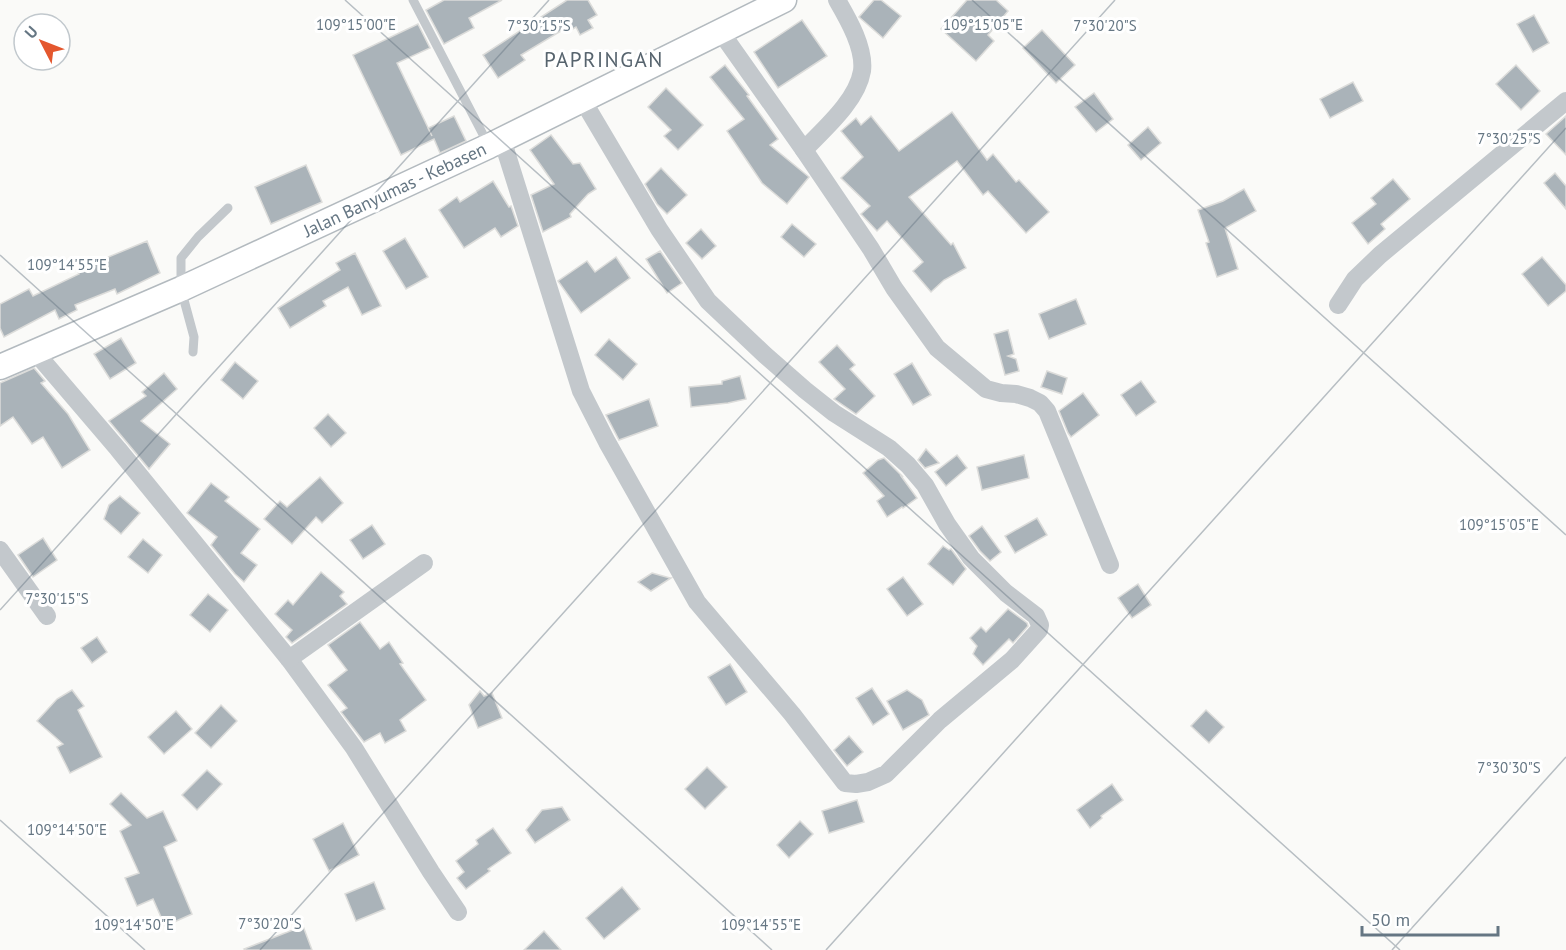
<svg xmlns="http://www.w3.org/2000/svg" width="1566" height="950" font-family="'PT Sans',sans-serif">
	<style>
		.building { fill: #aab3b9; stroke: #dcdcda; stroke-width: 1.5 }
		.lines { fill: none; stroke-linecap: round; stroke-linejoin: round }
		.secondary-casing { stroke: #b3babf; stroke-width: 27 }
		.lane { stroke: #c3c8cc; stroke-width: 9 }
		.street { stroke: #c3c8cc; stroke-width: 18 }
		.secondary { stroke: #fff; stroke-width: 24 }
		.ticks { fill: none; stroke: #657683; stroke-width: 1.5; stroke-opacity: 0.45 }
		.labels { text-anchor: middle; stroke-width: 6; stroke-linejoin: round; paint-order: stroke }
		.street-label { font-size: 18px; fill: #657683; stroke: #fff }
		.quarter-label { font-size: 21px; letter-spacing: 1.5px; fill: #57646e; stroke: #fff }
		.ticks-label { font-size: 15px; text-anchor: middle; fill: #657683; stroke: #fff; stroke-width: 6; stroke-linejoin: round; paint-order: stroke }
	</style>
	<rect width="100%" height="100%" fill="#fafaf8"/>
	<g class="building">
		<polygon points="444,0 502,0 469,18 474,28 444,44 426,10"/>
		<polygon points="567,0 588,0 597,15 588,20 593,28 580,35 576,27 566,33 564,29 521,55 525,60 498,78 483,55"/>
		<polygon points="874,0 881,0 901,16 883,38 859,17"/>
		<polygon points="967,0 996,0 1008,11 988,35 994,41 976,61 941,29"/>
		<polygon points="1534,15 1549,43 1533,52 1517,24"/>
		<polygon points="802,20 827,56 778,88 754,52"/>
		<polygon points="418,24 430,48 397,63 432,136 428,128 454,116 466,141 440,153 434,139 401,155 353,55"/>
		<polygon points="1042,30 1075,65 1056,83 1023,48"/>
		<polygon points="725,65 749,95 747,96 778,139 770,145 809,177 787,204 762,183 727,131 744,119 710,77"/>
		<polygon points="1516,65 1540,91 1521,110 1496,84"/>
		<polygon points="1353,82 1363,101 1330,118 1320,99"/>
		<polygon points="666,88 703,125 678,150 664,136 671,130 648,107"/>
		<polygon points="1094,93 1113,119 1096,132 1075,107"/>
		<polygon points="952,112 987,160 993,154 1016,182 1019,180 1049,212 1026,233 988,191 983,195 957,161 909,197 951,245 953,243 966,268 944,280 931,292 913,271 923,262 887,221 877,231 861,214 870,206 841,178 863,157 841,131 856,118 861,125 871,116 899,151"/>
		<polygon points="1566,116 1566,155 1546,134"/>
		<polygon points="1148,127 1161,143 1141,160 1128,145"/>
		<polygon points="551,135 573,164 580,163 596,189 588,194 570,214 571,217 543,232 531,195 554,184 530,150"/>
		<polygon points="306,165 322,202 271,224 255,187"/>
		<polygon points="661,168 687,195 667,214 657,204 645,184"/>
		<polygon points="1555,173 1566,186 1566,209 1544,183"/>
		<polygon points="1393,179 1410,199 1381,224 1385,229 1368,244 1352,223 1376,204 1371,198"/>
		<polygon points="493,181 509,207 511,206 518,226 501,237 495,228 464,248 439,210 457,197 460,202"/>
		<polygon points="1244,189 1256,211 1225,228 1238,269 1217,277 1206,243 1209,242 1198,210 1223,201"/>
		<polygon points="792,224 816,244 804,257 781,237"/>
		<polygon points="701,229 716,246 702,259 686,243"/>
		<polygon points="405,238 428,277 406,289 383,251"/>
		<polygon points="147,241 160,273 117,294 115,289 75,305 77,310 59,319 55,310 4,337 0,328 0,304 29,289 33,296 79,274 77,270"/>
		<polygon points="660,251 682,283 667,293 646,259"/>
		<polygon points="355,253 381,306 362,315 348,287 323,301 326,306 290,328 278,308 340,270 336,263"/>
		<polygon points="616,257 630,278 581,313 558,281 587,261 595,272"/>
		<polygon points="1542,257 1566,285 1566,291 1548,306 1522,274"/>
		<polygon points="1076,299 1086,324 1049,339 1039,314"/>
		<polygon points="1008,330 1014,354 1008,356 1016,359 1019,371 1005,375 994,334"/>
		<polygon points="121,338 136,363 110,379 94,354"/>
		<polygon points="609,339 637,364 623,380 595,355"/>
		<polygon points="837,345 855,365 850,369 875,396 856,414 834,399 845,389 819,362"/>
		<polygon points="235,362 258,381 243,399 221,380"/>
		<polygon points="912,363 931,395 913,405 894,374"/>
		<polygon points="34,368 45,381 41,383 68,414 90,450 62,468 43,437 32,444 13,417 0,426 0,383"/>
		<polygon points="1047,371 1067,378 1062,394 1041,387"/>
		<polygon points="164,373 177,389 141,421 170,444 149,469 109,421 146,396 142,392"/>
		<polygon points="740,376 746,399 728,403 691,407 689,387 722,384 722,381"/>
		<polygon points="1141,381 1156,402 1136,416 1121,395"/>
		<polygon points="1083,393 1099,415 1071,437 1068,433 1059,411"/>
		<polygon points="649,399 658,426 619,440 606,415"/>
		<polygon points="328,414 346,433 331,447 314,428"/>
		<polygon points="926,449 939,463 925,468 918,460"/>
		<polygon points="957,455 967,468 946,486 935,472"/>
		<polygon points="1024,455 1029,478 982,490 977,467"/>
		<polygon points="884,458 902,476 901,476 917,498 903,508 902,507 887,517 877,501 884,496 863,473 878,460"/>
		<polygon points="320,477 343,503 322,523 316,517 292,544 264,519 280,501 287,507"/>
		<polygon points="211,483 229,497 225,501 260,529 241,553 257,565 244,582 235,574 211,545 217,537 187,513"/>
		<polygon points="120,496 140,513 121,534 104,519 109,505"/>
		<polygon points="1037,518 1047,535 1015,553 1005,536"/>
		<polygon points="372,525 385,544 363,559 350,540"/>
		<polygon points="982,526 1001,552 990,561 980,551 969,536"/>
		<polygon points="43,538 57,560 33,577 18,555"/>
		<polygon points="143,539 162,555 148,573 128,557"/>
		<polygon points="943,546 949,550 951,549 966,569 953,585 928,564"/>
		<polygon points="321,572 344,592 340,596 347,604 292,643 286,637 292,630 275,614 288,600 293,605"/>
		<polygon points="652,573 670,578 671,578 651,591 638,582"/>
		<polygon points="903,577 923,604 907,616 887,589"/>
		<polygon points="1138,584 1151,605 1132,618 1118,598"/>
		<polygon points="208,594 228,610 210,632 190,615"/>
		<polygon points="1008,609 1027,623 1028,626 1013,643 1009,639 983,665 973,654 977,646 970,638 981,627 986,632"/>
		<polygon points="360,622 380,649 389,642 403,663 400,664 426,700 400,720 406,731 385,743 380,733 364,742 341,712 347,708 328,685 347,670 328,645"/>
		<polygon points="97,637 107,652 92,663 81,648"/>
		<polygon points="730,664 747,692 726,705 708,677"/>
		<polygon points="872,688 889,714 873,725 856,698"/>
		<polygon points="72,690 84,706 78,710 102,757 70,773 57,747 63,744 37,721 57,699"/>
		<polygon points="907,690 922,700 929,715 903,730 887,701"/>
		<polygon points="480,691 484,696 492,693 502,718 478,728 469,705"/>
		<polygon points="221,705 237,721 211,748 195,733"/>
		<polygon points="1206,710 1224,727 1209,743 1191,726"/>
		<polygon points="176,711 192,729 164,754 148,737"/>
		<polygon points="849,736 863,752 847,766 834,750"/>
		<polygon points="707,767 727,787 705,809 685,789"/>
		<polygon points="207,770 222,784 197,810 182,795"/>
		<polygon points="1112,784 1123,800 1101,816 1102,818 1090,828 1077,810"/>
		<polygon points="121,793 147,818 163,811 177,841 164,847 192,914 165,926 153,899 137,906 125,878 139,873 120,831 131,825 110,804"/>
		<polygon points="857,800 864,822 829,833 822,811"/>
		<polygon points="562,807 570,820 535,843 526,830 542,810"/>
		<polygon points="800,821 813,834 789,858 777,845"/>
		<polygon points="343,823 359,855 329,871 313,839"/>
		<polygon points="493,828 511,853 488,869 490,871 466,889 457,878 464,872 456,861 478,844 476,840"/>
		<polygon points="374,882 385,909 356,921 345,894"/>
		<polygon points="622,887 640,909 604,939 586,918"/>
		<polygon points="303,926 312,950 245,950 244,949"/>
		<polygon points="544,931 561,950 524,950"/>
	</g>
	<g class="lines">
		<defs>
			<polyline id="secondary" points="0,367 181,289 489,146 784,0"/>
		</defs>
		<use href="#secondary" class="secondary-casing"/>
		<g class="lane">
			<polyline points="413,0 488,144"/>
			<polyline points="193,352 194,337 181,289 181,258 198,237 228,208"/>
		</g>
		<g class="street">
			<polyline points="720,31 804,150 871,249 894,288 937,348 986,389 1001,393 1016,394 1030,398 1040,403 1047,411 1110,565"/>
			<polyline points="502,139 581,391 607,442 697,602 792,714 845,783 856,784 868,782 886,774 940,720 1012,660 1039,630 1040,625 1036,616 1006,593 971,558 947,524 925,485 908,465 889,448 834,413 805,390 765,355 708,301 659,229 582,99"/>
			<path d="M 804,150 C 824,129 857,101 862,71 C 865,48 848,19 837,0"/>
			<polyline points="1338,305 1355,279 1380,255 1566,101"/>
			<polyline points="36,353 118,449 289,659 354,748 431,872 458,912"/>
			<polyline points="0,550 47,616"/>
			<polyline points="289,659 424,563"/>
		</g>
		<use href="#secondary" class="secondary"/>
	</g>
	<path class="ticks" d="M 345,0 L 1400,950M 972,0 L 1566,535M 0,255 L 772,950M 0,610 L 549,0M 0,820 L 145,950M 260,950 L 1115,0M 826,950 L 1566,128M 1392,950 L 1566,757"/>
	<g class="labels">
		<g class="street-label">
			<text transform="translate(395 190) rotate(-25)" y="6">Jalan Banyumas - Kebasen</text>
		</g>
		<g class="quarter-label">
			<text x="604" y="67">PAPRINGAN</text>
		</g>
	</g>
	<g class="ticks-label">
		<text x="356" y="30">109°15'00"E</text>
		<text x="983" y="30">109°15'05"E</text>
		<text x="539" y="31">7°30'15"S</text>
		<text x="1105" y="31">7°30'20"S</text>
		<text x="1509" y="144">7°30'25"S</text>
		<text x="67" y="270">109°14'55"E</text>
		<text x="1499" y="530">109°15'05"E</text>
		<text x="57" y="604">7°30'15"S</text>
		<text x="1509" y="773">7°30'30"S</text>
		<text x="67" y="835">109°14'50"E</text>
		<text x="270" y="929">7°30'20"S</text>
		<text x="134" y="930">109°14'50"E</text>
		<text x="761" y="930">109°14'55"E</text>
	</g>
	<g transform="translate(42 42) rotate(312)"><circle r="28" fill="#ffffff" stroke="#c1c8cd" stroke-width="1.5"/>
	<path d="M0-4.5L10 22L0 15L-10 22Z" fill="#e4572e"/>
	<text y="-9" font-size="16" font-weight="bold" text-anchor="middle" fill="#657683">U</text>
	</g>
	<path d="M1362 926v9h136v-9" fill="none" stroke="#657683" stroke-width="3"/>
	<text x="1371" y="926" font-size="18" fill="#657683" stroke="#ffffff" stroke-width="4.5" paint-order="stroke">50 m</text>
</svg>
